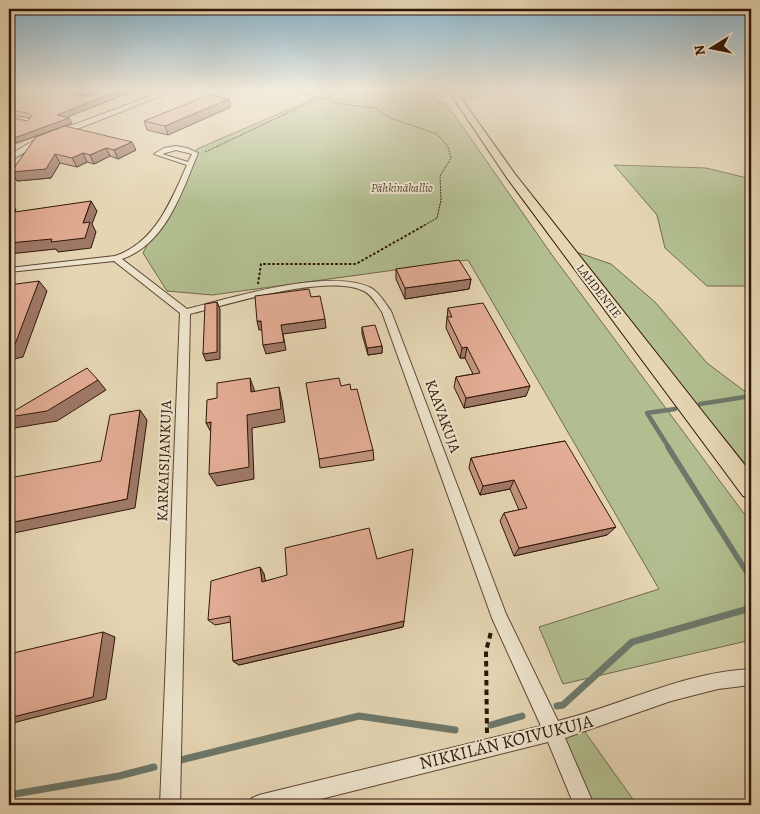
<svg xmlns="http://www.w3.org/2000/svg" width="760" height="814" font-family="Alegreya,serif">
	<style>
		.green { fill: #b2be8f; stroke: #716a4c }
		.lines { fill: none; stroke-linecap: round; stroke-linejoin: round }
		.stream-far2 { stroke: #6d786a; stroke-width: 4.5 }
		.stream-far1 { stroke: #6d786a; stroke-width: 5.5 }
		.stream { stroke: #6d786a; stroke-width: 7 }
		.service-casing { stroke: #5d4633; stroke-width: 3 }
		.minor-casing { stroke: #5d4633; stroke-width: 2 }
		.tertiary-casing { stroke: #5d4633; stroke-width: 2 }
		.trunk-casing { stroke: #301608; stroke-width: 2 }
		.path-far2 { stroke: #301608; stroke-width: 1; stroke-dasharray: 2 1; stroke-linecap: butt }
		.path-far1 { stroke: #301608; stroke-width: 2; stroke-dasharray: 2.5 2; stroke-linecap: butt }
		.path { stroke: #301608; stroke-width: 4; stroke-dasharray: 5.5 4; stroke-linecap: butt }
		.service { stroke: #eee4ce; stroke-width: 2.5 }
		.minor { fill: #eee4ce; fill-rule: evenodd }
		.tertiary { fill: #eee4ce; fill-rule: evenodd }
		.trunk { fill: #e5d5b3; fill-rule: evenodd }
		.wall { fill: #c39580; stroke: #301608; fill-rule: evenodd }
		.shaded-wall { fill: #9f7968; stroke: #301608 }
		.building { fill: #e3ad95; stroke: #301608 }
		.labels { text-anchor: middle; stroke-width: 4; stroke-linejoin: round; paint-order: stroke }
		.far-park-label { font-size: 12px; font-style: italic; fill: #574830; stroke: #eee4ce }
		.far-street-label { font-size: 12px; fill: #301608; stroke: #eee4ce }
		.street-label { font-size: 15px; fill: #301608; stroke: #eee4ce }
		.near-street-label { font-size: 18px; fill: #301608; stroke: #eee4ce }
	</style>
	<rect width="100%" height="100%" fill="#e5d5b3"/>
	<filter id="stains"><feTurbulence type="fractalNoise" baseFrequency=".004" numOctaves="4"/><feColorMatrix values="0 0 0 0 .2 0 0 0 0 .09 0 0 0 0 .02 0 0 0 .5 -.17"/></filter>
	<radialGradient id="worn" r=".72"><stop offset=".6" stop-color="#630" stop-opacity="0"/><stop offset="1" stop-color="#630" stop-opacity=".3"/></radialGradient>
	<g class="green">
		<polygon points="361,90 431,90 437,102 446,103 552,255 751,523 751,640 563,684 539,627 659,589 468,260 212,295 167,291 143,253 197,149 322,95 339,99"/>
		<polygon points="456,90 499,90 498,94 487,94 462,102"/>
		<polygon points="614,165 706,168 751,179 751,286 707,286 665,248 657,215"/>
		<polygon points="573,251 611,264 655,302 707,363 751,396 751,471"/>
		<polygon points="580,725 637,805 584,805 553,731"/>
	</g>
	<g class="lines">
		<g class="stream-far2">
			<polyline points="700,404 751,396"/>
			<polyline points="669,448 647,413 675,409"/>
		</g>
		<g class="stream-far1">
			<polyline points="668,447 751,579"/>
			<polyline points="749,609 751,608"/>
		</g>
		<g class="stream">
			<polyline points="557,706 563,705 632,642 751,608"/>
			<polyline points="491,725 522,716"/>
			<polyline points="177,761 359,716 455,730"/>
			<polyline points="9,795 119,776 154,767"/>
		</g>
		<defs>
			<polyline id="service" points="285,93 287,90"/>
			<g id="minor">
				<polygon points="131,90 140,90 161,96 159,97"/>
				<path d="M 176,146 L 187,148 L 198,153 C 182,192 166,244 122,259 L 187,309 C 231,298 330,267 371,288 C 379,292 385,303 391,311 L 506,614 L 558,721 C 623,705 683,672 751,669 L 751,685 L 718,689 L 671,701 L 565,738 L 594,805 L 574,805 L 548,742 L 297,805 L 249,805 L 252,798 L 259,795 L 541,726 L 492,618 L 382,312 C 377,305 372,295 364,291 C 327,273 230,304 190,314 L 180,805 L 160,805 L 180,313 L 114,261 L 9,272 L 9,268 L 115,256 C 155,243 171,201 187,165 L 154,154 L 164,148 ZM 176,150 L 192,154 L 188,162 L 162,154 Z"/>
			</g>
			<polygon id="tertiary" points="167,90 176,90 44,142 9,161 9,155 38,138"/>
			<polygon id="trunk" points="448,90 455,90 515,174 751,473 751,499 743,496 507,178"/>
		</defs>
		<use href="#service" class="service-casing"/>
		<use href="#minor" class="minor-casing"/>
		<use href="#tertiary" class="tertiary-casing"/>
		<use href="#trunk" class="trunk-casing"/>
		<g class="path-far2">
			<polyline points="294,92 327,99 335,103 375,108 390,118 437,134 448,147 451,158 440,176 441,200 437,218 423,226"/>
			<polyline points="205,152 313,101 323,99"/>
		</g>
		<polyline class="path-far1" points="258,284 261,264 356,264 425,225"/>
		<polyline class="path" points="487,733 486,651 491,632"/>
		<use href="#service" class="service"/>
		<use href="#minor" class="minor"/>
		<use href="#tertiary" class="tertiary"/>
		<use href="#trunk" class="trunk"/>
	</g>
	<g class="wall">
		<path d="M 9,90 L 131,90 L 131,92 L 67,117 L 72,123 L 65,126 L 136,150 L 118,159 L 110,156 L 94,164 L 87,162 L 77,167 L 60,163 L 51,178 L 17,181 L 11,172 L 62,127 L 17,143 L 14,143 L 9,145 L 9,117 L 27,121 L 30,118 L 9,115 ZM 69,93 L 89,95 L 87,96 Z"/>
		<polygon points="317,90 346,90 335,95"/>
		<polygon points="231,107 168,135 147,130 144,121"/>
		<polygon points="396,269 471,279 469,289 405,299 396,279"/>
		<polygon points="448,308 526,396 464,408 454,387 456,377 473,374 465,358 460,358 446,328"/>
		<polygon points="362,327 382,346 382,353 368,355 362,334"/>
		<polygon points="341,386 351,390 373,450 374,460 320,468 319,459"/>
		<polygon points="565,441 607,535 514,556 500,521 504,513 519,510 510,489 480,495 469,468 471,458"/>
		<polygon points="377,559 404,621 403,627 239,665 233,661 231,622 215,625 208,620 260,567 264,574 265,581"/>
	</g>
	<g class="shaded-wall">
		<polygon points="65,90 68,90 69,93 63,92"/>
		<polygon points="87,90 101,90 89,95"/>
		<polygon points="121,90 131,90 131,92 60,120 57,115"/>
		<polygon points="335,90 346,90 335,95"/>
		<polygon points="229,99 231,107 168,135 165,126"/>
		<polygon points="69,118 72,123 17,143 14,138"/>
		<polygon points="11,137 14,143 9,145 9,138"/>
		<polygon points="132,142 136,150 118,159 114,150"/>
		<polygon points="106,148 110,156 94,164 90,155"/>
		<polygon points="83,153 87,162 77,167 72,158"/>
		<polygon points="55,154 60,163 51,178 17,181 11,172"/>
		<polygon points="91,201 97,211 92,224 96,232 91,248 58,252 56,249 9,254 9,243 83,223"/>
		<polygon points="9,277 16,287 9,293"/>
		<polygon points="471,279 469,289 405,299 405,288"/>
		<polygon points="39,281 47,291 23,357 9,360 9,348"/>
		<polygon points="217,302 220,309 220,359 206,361 203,354"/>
		<polygon points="325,319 326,328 283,334 286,350 266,354 263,345 281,325"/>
		<polygon points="257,321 261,321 263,330 259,330"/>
		<polygon points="382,346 382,353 368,355 367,348"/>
		<polygon points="467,347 465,358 460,358 462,348"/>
		<polygon points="250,378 255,392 251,392"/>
		<polygon points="98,380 106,390 57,421 14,428 9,423 9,417"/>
		<polygon points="530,386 526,396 464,408 466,398"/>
		<polygon points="279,387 282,401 285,422 252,428 254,479 217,486 209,474 247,415"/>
		<polygon points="140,410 147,420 135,508 9,534 9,523 127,499"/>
		<polygon points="211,422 213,436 206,423"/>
		<polygon points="514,480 510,489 480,495 483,486"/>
		<polygon points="616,527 607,535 514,556 519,548"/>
		<polygon points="260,567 264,574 267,588 262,582"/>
		<polygon points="404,621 403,627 239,665 233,661"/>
		<polygon points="103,632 115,637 106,699 9,724 9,718"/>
	</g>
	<g class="building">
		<polygon points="9,90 40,90 41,91 43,90 65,90 63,92 87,96 101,90 121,90 57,115 69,118 14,138 11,137 9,138 9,117 27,121 32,116 28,113 9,110"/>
		<polygon points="209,95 229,99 165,126 144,121"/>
		<polygon points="65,126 132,142 114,150 106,148 90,155 83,153 72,158 55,154 46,169 11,172 36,137"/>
		<polygon points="91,201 83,223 90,222 85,238 51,242 52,239 9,243 9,210 16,209 15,212"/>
		<polygon points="459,260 471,279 405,288 396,269"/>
		<polygon points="39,281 14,347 9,348 9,285"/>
		<polygon points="309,289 311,297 320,296 325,319 281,325 284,342 263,345 261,321 257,321 255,296"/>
		<polygon points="217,302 217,352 203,354 205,304"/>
		<polygon points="483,303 530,386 466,398 456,377 480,373 467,347 462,348 447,317 452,317 448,308"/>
		<polygon points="375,325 382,346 367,348 362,327"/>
		<polygon points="87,368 98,380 47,411 9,417 9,414"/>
		<polygon points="250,378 251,392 279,387 281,409 247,415 249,467 209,474 211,422 206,423 207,400 217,398 217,383"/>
		<polygon points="339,378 341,386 350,384 351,390 357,389 373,450 319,459 306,383"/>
		<polygon points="140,410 127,499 9,523 9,478 101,461 110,415"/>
		<polygon points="565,441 616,527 519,548 504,513 527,508 514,480 483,486 471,458"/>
		<polygon points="369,528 377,559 413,549 404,621 233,661 230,616 208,620 211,581 260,567 262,582 287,575 285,548"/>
		<polygon points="103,632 93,697 9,718 9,654"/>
	</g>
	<linearGradient id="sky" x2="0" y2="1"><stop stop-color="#87b6d0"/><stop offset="0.44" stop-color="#f3ecdd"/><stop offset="1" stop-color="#f3ecdd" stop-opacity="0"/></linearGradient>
	<rect width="760" height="204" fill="url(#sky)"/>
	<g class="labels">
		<g class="far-park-label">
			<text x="402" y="192">Pähkinäkallio</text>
		</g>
		<g class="far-street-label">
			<text transform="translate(599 291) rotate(52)" y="4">LAHDENTIE</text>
		</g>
		<g class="street-label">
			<text transform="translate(443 416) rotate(70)" y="5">KAAVAKUJA</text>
			<text transform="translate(164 461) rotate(-88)" y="5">KARKAISIJANKUJA</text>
		</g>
		<g class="near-street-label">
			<text transform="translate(506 742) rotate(-14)" y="6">NIKKILÄN KOIVUKUJA</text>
		</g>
	</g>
	<rect width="760" height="814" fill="none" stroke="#e5d5b3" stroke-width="30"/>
	<rect x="10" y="10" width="740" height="794" fill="none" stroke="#301608" stroke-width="2.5"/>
	<rect x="15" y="15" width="730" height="784" fill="none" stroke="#301608"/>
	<g transform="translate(712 48) rotate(260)" stroke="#eee4ce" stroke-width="4" paint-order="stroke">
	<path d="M0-4L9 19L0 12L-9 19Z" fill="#301608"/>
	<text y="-8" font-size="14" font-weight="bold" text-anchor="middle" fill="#301608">N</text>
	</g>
	<rect width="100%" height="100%" filter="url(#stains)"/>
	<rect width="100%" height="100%" fill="url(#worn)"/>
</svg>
